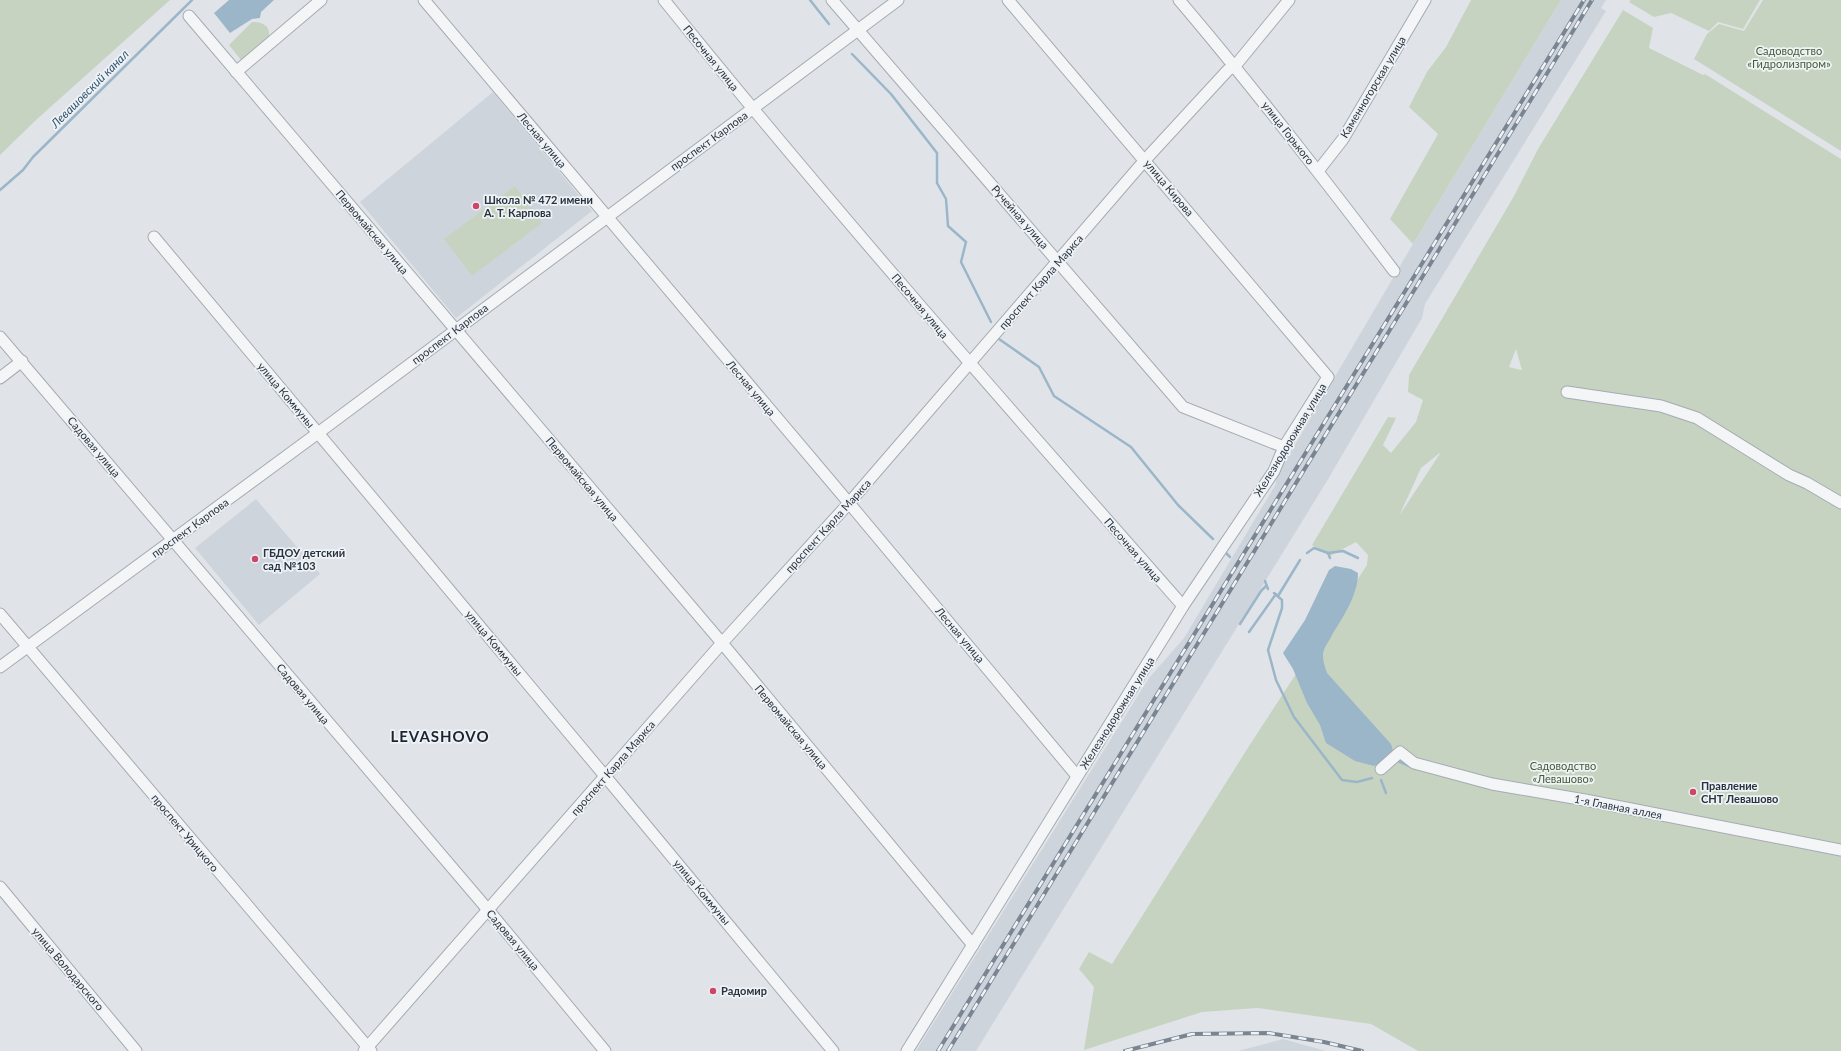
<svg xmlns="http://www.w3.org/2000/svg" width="1841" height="1051" font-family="Lato,sans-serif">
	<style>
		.built { fill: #ced4db }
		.green { fill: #c7d3c1; fill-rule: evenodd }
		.water { fill: #9bb6c9 }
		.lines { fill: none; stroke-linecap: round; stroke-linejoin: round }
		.stream { stroke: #9bb6c9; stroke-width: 2.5 }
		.minor-casing { stroke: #a5abb3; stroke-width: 13 }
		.minor { stroke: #f3f5f7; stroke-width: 11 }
		.rail-casing { stroke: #798592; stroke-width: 4 }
		.rail { stroke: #eff3f6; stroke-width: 2.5; stroke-dasharray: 8; stroke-linecap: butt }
		.poi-dot { fill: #cd4668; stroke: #eff3f6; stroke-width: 1.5 }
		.labels { text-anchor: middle; stroke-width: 3.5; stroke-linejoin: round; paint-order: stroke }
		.park-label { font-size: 11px; fill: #415c36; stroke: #eff3f6 }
		.street-label { font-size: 11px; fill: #293340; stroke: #eff3f6 }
		.poi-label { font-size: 11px; font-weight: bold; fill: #293340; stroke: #eff3f6; text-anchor: start }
		.water-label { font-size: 12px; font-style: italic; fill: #335673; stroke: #eff3f6 }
		.district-label { font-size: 15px; font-weight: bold; letter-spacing: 1px; fill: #1b2431; stroke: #eff3f6 }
	</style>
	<rect width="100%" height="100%" fill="#e0e4e9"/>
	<g class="built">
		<polygon points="1561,0 1606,0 1601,8 1606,11 1425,304 1422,318 1327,481 976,1051 916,1051 1149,678 1184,638 1276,484 1276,477 1413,244"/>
		<polygon points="493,92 592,211 456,318 360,202"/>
		<polygon points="256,499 320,574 259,625 195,548"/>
		<polygon points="1283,1039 1326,1051 1238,1051"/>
	</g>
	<g class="green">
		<polygon points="0,0 170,0 36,120 0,155"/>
		<polygon points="1471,0 1561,0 1413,244 1390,219 1438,134 1409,107 1427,72 1446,47"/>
		<polygon points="1631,0 1760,0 1743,29 1718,22 1709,31 1671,13 1654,17 1629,2"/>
		<polygon points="1763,0 1841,0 1841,151 1694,59 1707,34 1719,24 1744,31"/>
		<path d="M 1623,10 L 1653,28 L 1649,48 L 1703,75 L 1705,74 L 1841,159 L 1841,1051 L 1418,1051 L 1371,1024 L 1258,1008 L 1202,1012 L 1084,1050 L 1094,987 L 1079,969 L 1089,952 L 1112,964 L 1249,746 L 1367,565 L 1368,555 L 1356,542 L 1330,556 L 1312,545 L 1388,417 L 1396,418 L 1383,445 L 1391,453 L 1416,422 L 1423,400 L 1408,392 L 1409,375 L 1514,196 L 1538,149 ZM 1516,349 L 1522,370 L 1521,370 L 1509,367 ZM 1441,452 L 1401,513 L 1400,514 L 1421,468 Z"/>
		<path d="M 252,22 C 262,22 270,25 269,36 L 241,60 L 229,45 Z"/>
		<polygon points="515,186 542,223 472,276 444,239"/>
	</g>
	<g class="water">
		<polygon points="229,0 274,0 261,12 260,18 252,19 230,33 214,13"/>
		<path d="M 1335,566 L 1351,569 L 1358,573 C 1358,594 1344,616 1333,633 C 1330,640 1323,648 1323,655 C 1323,662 1325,667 1327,673 L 1391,744 L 1393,751 L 1392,756 L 1374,766 L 1355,761 L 1326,743 L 1320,725 L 1307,703 L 1293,669 L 1283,653 L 1305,620 L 1329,570 Z"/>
	</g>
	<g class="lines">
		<g class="stream">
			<polyline points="810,0 829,24"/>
			<polyline points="852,54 891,94 937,153 937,183 946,199 948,226 966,242 961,262 991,322"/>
			<polyline points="0,190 23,170 33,157 192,0"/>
			<polyline points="999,339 1039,367 1054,396 1131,447 1178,505 1213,539"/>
			<polyline points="1226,553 1230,557"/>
			<polyline points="1307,553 1314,548 1328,553 1330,558"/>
			<polyline points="1328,553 1343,551 1358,558"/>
			<polyline points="1265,581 1268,589"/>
			<polyline points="1274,593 1282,600 1282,608 1268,650 1276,680 1294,717 1342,780 1357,782 1372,778"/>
			<polyline points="1278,596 1300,560"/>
			<polyline points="1240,624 1261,591 1266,586"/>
			<polyline points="1249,632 1276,594"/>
			<polyline points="1398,761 1416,769"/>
			<polyline points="1381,780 1386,793"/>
		</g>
		<defs>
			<g id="minor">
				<polyline points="424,0 849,503 1077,776"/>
				<path d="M 664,0 C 831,207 1007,406 1183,606"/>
				<polyline points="832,0 1183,407 1284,447"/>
				<path d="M 1179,0 C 1254,88 1324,179 1394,271"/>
				<polyline points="189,16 722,643 973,945"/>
				<polyline points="236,72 321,0"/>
				<polyline points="1318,171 1343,139 1425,0"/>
				<polyline points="154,237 605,776 833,1051"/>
				<polyline points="0,337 489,911 605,1051"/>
				<polyline points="0,378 22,361"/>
				<polyline points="1567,392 1661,406 1697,418 1789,475 1807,483 1841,503"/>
				<polyline points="0,614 371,1051"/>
				<polyline points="0,667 318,433 898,0"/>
				<polyline points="1381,769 1400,752 1414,763 1492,784 1585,800 1841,850"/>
				<polyline points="0,887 136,1051"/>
				<polyline points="364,1051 722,643 849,503 1145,160 1228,70 1235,66 1289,0"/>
				<polyline points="907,1051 1183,606 1274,471 1284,447 1328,377 1008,0"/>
			</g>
		</defs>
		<use href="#minor" class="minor-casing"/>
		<use href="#minor" class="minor"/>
		<defs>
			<g id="rail">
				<polyline points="938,1051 1584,0"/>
				<polyline points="948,1051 1592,0"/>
				<polyline points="1125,1051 1192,1034 1269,1033 1324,1042 1362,1051"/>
			</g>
		</defs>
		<use href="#rail" class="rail-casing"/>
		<use href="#rail" class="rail"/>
	</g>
	<g class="poi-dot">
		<circle cx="476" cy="206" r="4"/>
		<circle cx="255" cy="559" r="4"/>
		<circle cx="1693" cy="792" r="4"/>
		<circle cx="713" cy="991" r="4"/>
	</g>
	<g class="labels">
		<g class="park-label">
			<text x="1789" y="55">Садоводство<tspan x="1789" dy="13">«Гидролизпром»</tspan></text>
			<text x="1563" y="770">Садоводство<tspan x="1563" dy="13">«Левашово»</tspan></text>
		</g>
		<g class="street-label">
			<text transform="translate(711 58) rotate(51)" y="4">Песочная улица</text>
			<text transform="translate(1373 87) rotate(-59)" y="4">Каменногорская улица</text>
			<text transform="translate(1288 133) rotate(52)" y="4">улица Горького</text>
			<text transform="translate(542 140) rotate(50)" y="4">Лесная улица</text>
			<text transform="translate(709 141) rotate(-36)" y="4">проспект Карпова</text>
			<text transform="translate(1169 188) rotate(50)" y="4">улица Кирова</text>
			<text transform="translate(1020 217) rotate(49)" y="4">Ручейная улица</text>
			<text transform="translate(372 232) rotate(50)" y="4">Первомайская улица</text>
			<text transform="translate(1041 282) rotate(-49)" y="4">проспект Карла Маркса</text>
			<text transform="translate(920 306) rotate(50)" y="4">Песочная улица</text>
			<text transform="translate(450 334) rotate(-37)" y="4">проспект Карпова</text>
			<text transform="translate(751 388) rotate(50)" y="4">Лесная улица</text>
			<text transform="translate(286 395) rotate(50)" y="4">улица Коммуны</text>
			<text transform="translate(1290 440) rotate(-59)" y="4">Железнодорожная улица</text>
			<text transform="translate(94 447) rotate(50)" y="4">Садовая улица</text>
			<text transform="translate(582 479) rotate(50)" y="4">Первомайская улица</text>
			<text transform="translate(828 526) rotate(-48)" y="4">проспект Карла Маркса</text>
			<text transform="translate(190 528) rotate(-36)" y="4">проспект Карпова</text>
			<text transform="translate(1133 550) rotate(49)" y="4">Песочная улица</text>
			<text transform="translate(960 635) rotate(50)" y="4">Лесная улица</text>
			<text transform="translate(494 643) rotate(50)" y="4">улица Коммуны</text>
			<text transform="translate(303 694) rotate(50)" y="4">Садовая улица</text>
			<text transform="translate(1117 713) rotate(-58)" y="4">Железнодорожная улица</text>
			<text transform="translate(791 727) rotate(50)" y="4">Первомайская улица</text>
			<text transform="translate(613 768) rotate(-49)" y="4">проспект Карла Маркса</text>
			<text transform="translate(1618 807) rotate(11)" y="4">1-я Главная аллея</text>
			<text transform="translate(185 833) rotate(50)" y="4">проспект Урицкого</text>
			<text transform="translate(702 892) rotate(50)" y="4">улица Коммуны</text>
			<text transform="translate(513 940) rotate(50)" y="4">Садовая улица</text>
			<text transform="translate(68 969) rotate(50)" y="4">улица Володарского</text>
		</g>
		<g class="poi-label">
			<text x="484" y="204">Школа № 472 имени<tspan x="484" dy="13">А. Т. Карпова</tspan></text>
			<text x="263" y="557">ГБДОУ детский<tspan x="263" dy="13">сад №103</tspan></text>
			<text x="1701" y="790">Правление<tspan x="1701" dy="13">СНТ Левашово</tspan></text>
			<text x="721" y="995">Радомир</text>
		</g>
		<g class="water-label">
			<text transform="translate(90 89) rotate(-45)" y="4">Левашовский канал</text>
		</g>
		<g class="district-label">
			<text x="440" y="742">LEVASHOVO</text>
		</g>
	</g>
</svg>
